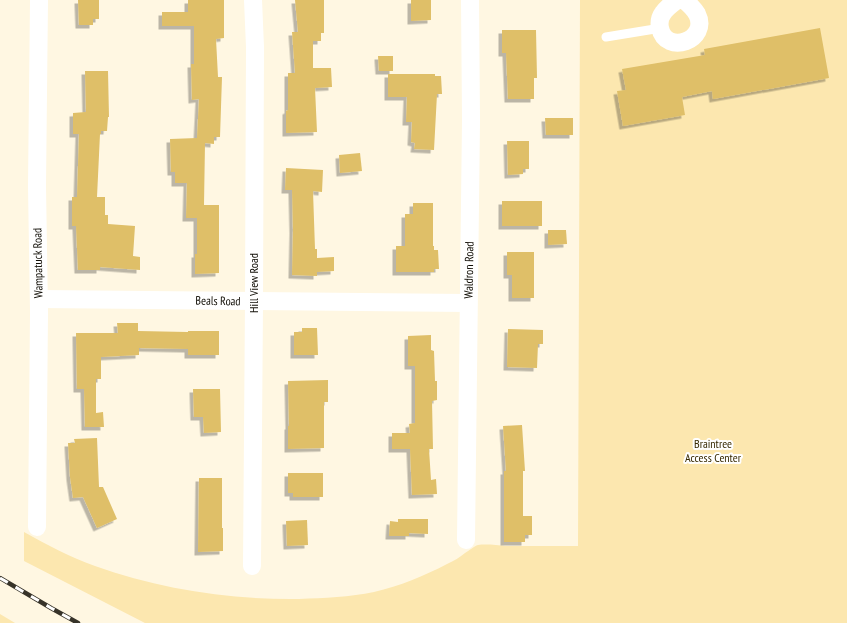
<svg xmlns="http://www.w3.org/2000/svg" width="847" height="623" font-family="'PT Sans Narrow',sans-serif">
	<style>
		.green { fill: #fce7af }
		.building { fill: #dfbf68; filter: url(#shadow) }
		.lines { fill: none; stroke-linecap: round; stroke-linejoin: round }
		.lane { stroke: #fff; stroke-width: 9 }
		.street { stroke: #fff; stroke-width: 18 }
		.rail-casing { stroke: #373329; stroke-width: 4.5 }
		.rail { stroke: #fff; stroke-width: 3; stroke-dasharray: 9; stroke-linecap: butt }
		.labels { text-anchor: middle; stroke-width: 4; stroke-linejoin: round; paint-order: stroke }
		.street-label { font-size: 12px; fill: #110e06; stroke: #fff }
		.park-label { font-size: 12px; fill: #372a02; stroke: #fff }
	</style>
	<defs>
		<filter id="shadow"><feDropShadow dx="-3.5" dy="3.5" stdDeviation="0" flood-color="#0004"/></filter>
	</defs>
	<rect width="100%" height="100%" fill="#fff7e2"/>
	<g class="green">
		<path d="M 580,0 L 847,0 L 847,623 L 145,623 L 24,561 L 24,532 C 47,545 70,557 95,566 C 159,589 231,600 299,599 C 324,598 350,597 374,592 C 400,586 424,576 447,564 C 454,561 460,557 465,553 C 469,551 474,546 478,545 C 485,544 498,545 505,546 C 529,546 553,546 578,546 Z"/>
		<polygon points="0,614 15,623 0,623"/>
	</g>
	<g class="building">
		<polygon points="78,0 99,0 99,19 93,19 93,25 79,25"/>
		<polygon points="188,0 224,0 224,38 216,39 218,77 222,77 220,137 214,137 214,144 205,143 204,205 219,205 219,273 195,274 195,254 197,254 197,218 186,218 187,183 175,183 175,172 171,172 170,139 197,138 199,99 192,100 191,64 194,64 194,26 162,26 162,12 188,12"/>
		<polygon points="295,0 324,0 324,33 321,33 321,41 313,41 313,68 331,68 332,87 315,88 317,132 286,133 286,111 288,110 288,73 295,73 292,32 298,32"/>
		<polygon points="411,0 431,0 431,20 411,21"/>
		<polygon points="820,28 829,78 713,99 712,91 682,97 685,115 623,126 617,91 626,90 622,69 705,55 704,49"/>
		<polygon points="502,30 536,30 537,78 534,78 534,99 508,99 506,53 502,53"/>
		<polygon points="378,56 393,56 393,71 379,71"/>
		<polygon points="85,71 108,71 109,117 108,117 107,131 101,131 101,134 100,134 97,197 105,197 105,215 108,215 108,224 135,226 133,256 140,257 140,270 100,267 100,270 78,270 76,226 72,226 72,197 77,197 79,134 73,134 73,113 86,112"/>
		<polygon points="388,74 435,74 435,76 441,76 442,94 437,94 434,150 414,149 415,143 411,142 412,122 406,122 407,97 388,97"/>
		<polygon points="545,118 573,118 573,135 546,135"/>
		<polygon points="507,141 529,141 529,169 523,169 523,174 508,175"/>
		<polygon points="360,153 362,171 340,173 339,155"/>
		<polygon points="286,168 323,170 322,192 313,191 315,249 317,249 317,258 334,257 334,271 317,272 317,276 292,275 293,230 292,190 285,190"/>
		<rect x="502" y="201" width="40" height="25"/>
		<polygon points="413,203 433,203 433,246 434,246 434,250 438,250 439,269 434,269 434,272 396,272 396,246 405,246 405,214 413,214"/>
		<polygon points="548,230 566,230 567,244 548,245"/>
		<polygon points="507,252 534,252 534,298 512,298 512,275 507,275"/>
		<polygon points="117,323 138,323 138,331 188,332 188,331 219,331 219,355 188,355 188,349 139,348 139,355 101,357 101,379 96,379 96,413 103,412 104,427 85,427 84,389 77,389 76,333 118,333"/>
		<polygon points="302,328 317,328 318,355 294,355 294,332 302,332"/>
		<polygon points="508,329 543,330 543,344 538,344 537,368 507,367"/>
		<polygon points="431,335 431,350 434,351 435,381 437,381 437,400 432,401 433,449 429,449 431,480 436,479 437,494 412,495 410,449 392,449 392,433 410,433 409,424 415,423 415,366 408,366 408,336"/>
		<polygon points="328,380 328,402 324,402 324,448 288,449 288,426 289,426 288,381"/>
		<polygon points="193,389 220,389 221,432 204,433 203,417 194,417"/>
		<polygon points="522,425 525,471 523,471 523,516 532,516 532,535 525,535 525,542 504,542 504,471 506,471 503,426"/>
		<polygon points="97,438 99,487 103,487 117,519 97,528 83,497 73,498 70,477 68,443 75,443 74,439"/>
		<polygon points="288,473 323,473 323,497 293,497 293,493 288,493"/>
		<polygon points="199,478 222,478 222,528 223,528 223,551 198,552"/>
		<polygon points="398,519 428,519 428,534 409,533 409,536 389,536 390,521 398,522"/>
		<polygon points="307,520 308,545 287,546 286,521"/>
	</g>
	<g class="lines">
		<polyline class="lane" points="606,37 661,28"/>
		<g class="street">
			<path d="M 677,0 C 672,4 666,8 663,13 C 660,17 659,23 660,28 C 666,56 710,40 697,14 C 694,9 689,4 684,0"/>
			<polyline points="39,299 468,303"/>
			<polyline points="37,527 39,312 37,186 39,0"/>
			<polyline points="466,540 471,120 470,0"/>
			<polyline points="252,566 254,302 255,47 253,0"/>
		</g>
		<defs>
			<polyline id="rail" points="0,578 51,608 78,623"/>
		</defs>
		<use href="#rail" class="rail-casing"/>
		<use href="#rail" class="rail"/>
	</g>
	<g class="labels">
		<g class="street-label">
			<text transform="translate(38 263) rotate(-91)" y="4">Wampatuck Road</text>
			<text transform="translate(469 270) rotate(-89)" y="4">Waldron Road</text>
			<text transform="translate(254 283) rotate(-90)" y="4">Hill View Road</text>
			<text transform="translate(218 301) rotate(1)" y="4">Beals Road</text>
		</g>
		<g class="park-label">
			<text x="713" y="448">Braintree<tspan x="713" dy="14">Access Center</tspan></text>
		</g>
	</g>
</svg>
